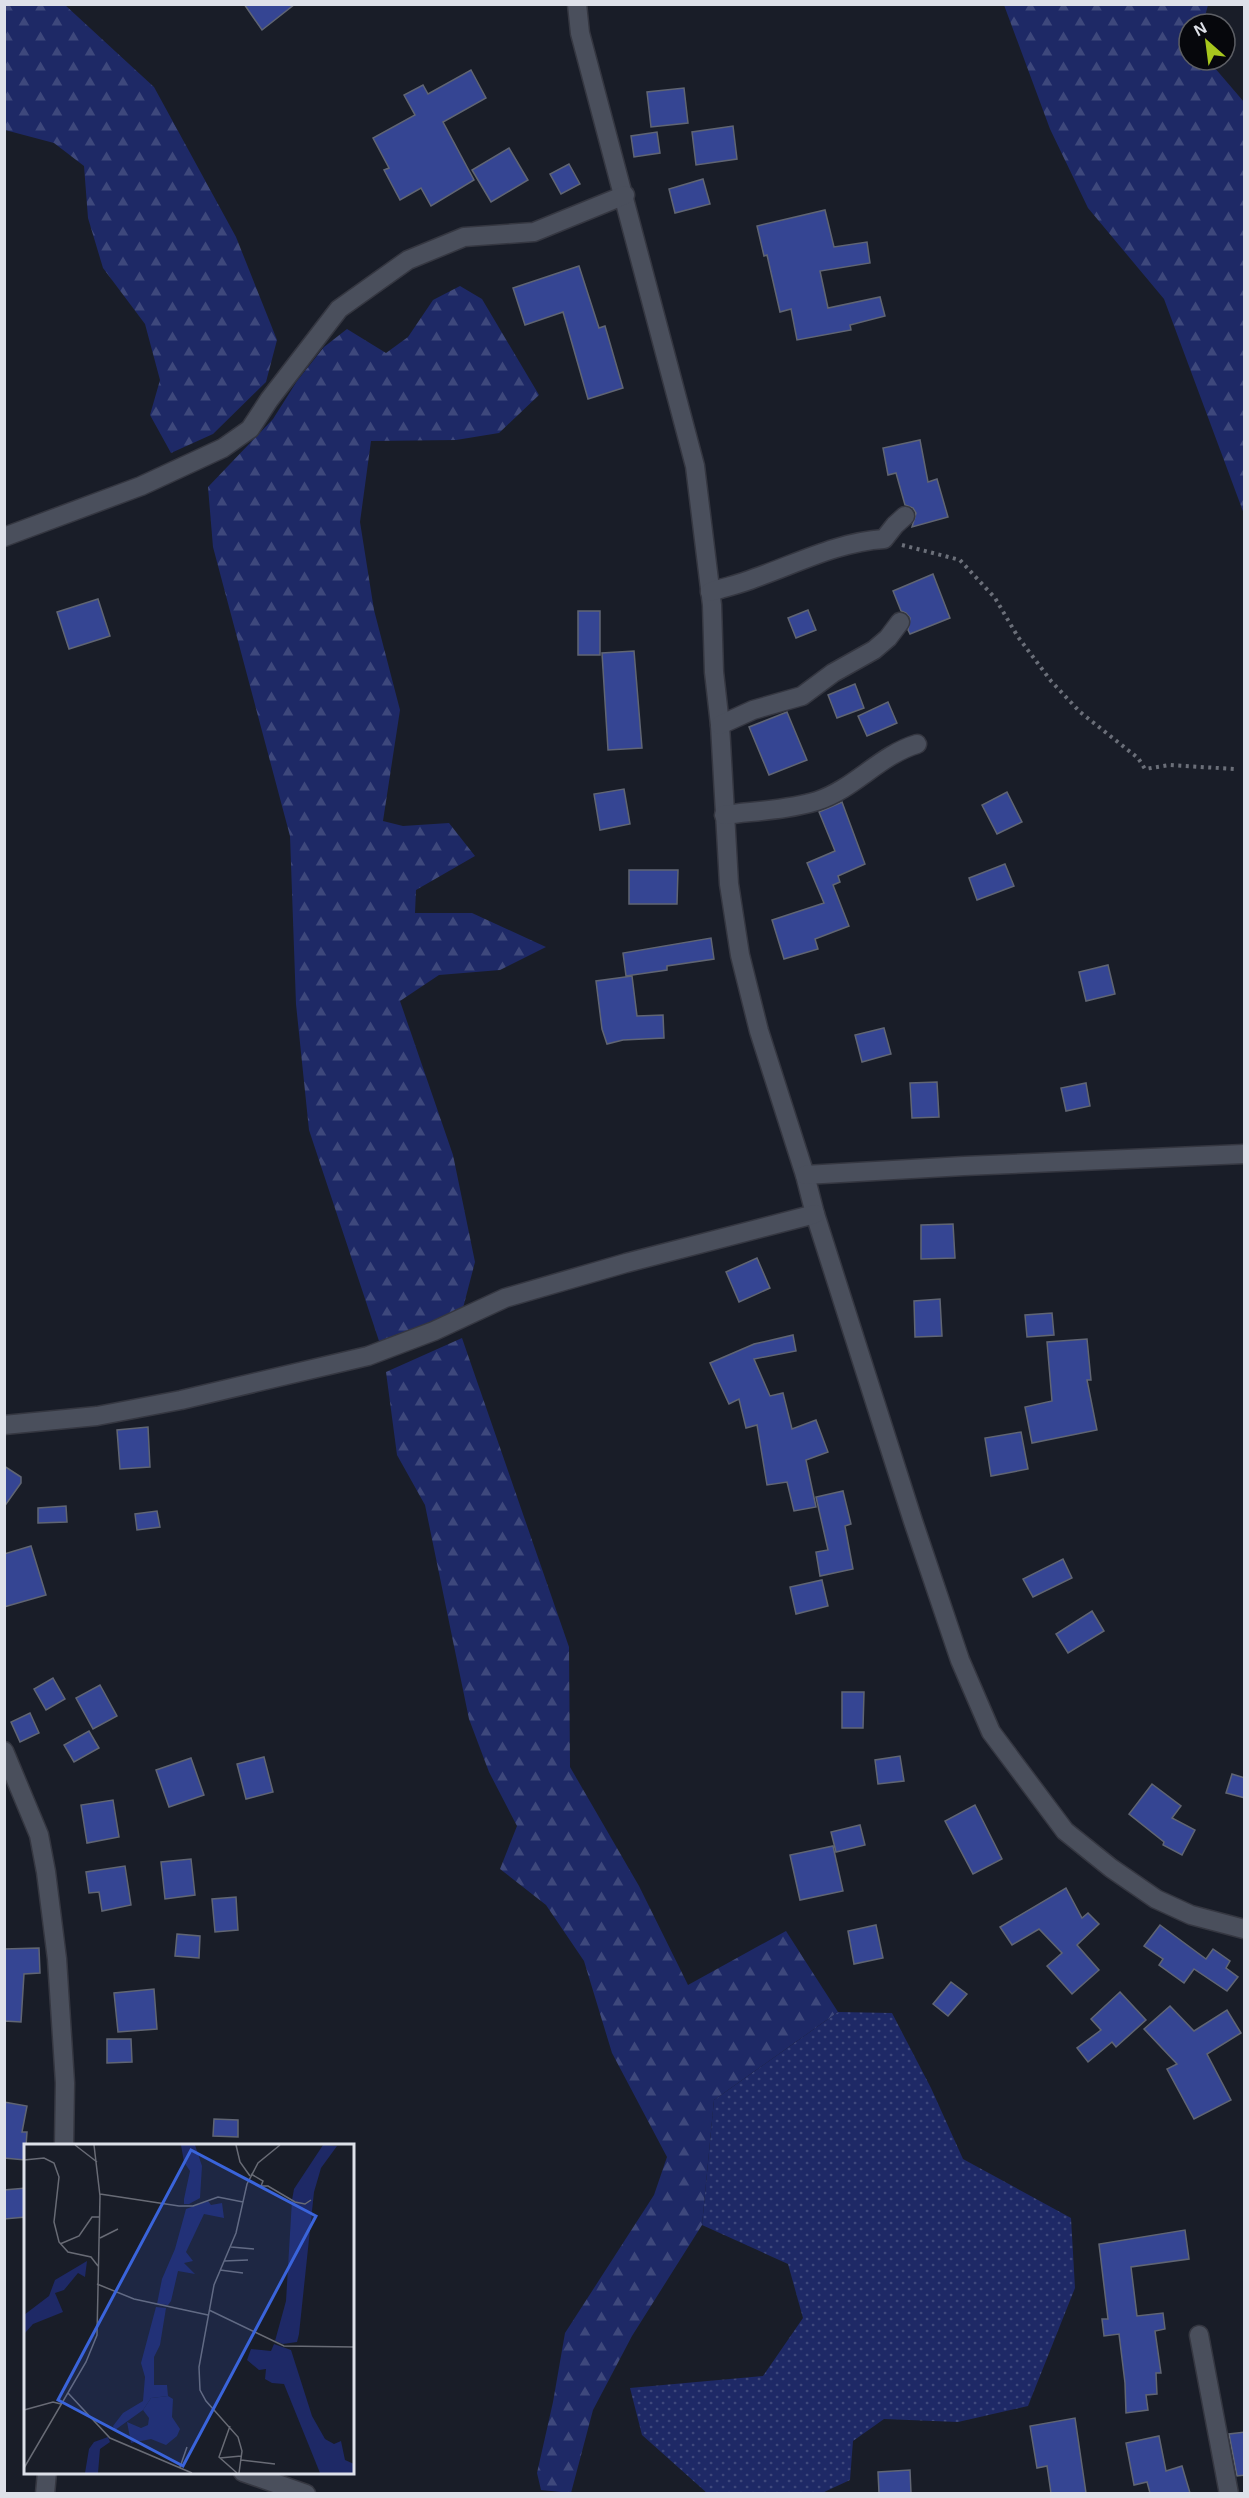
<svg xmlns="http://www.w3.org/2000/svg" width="1249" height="2498" font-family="Helvetica,sans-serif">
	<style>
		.grass { fill: url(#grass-dots) }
		.forest { fill: url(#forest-firs) }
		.building { fill: #354593; stroke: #606573; stroke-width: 1.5 }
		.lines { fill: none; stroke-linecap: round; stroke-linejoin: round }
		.minor-casing { stroke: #353741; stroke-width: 21 }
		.path { stroke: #6b6f79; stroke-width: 4; stroke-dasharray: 3 4.5; stroke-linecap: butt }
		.minor { stroke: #4a4f5c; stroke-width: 18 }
		.inset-road { fill: none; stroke: #686b75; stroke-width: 1.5 }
		.view { fill: #3a64db; fill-opacity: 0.15; stroke: #3a64db; stroke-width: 3 }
		.inset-edge { fill: none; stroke: #dee1e9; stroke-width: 3 }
	</style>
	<defs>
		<pattern id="grass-dots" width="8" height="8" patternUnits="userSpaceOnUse" patternTransform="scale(1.5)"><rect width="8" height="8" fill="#1e2966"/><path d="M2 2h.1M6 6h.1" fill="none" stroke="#3e487c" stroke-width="1.8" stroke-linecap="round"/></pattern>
		<pattern id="forest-firs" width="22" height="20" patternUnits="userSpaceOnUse" patternTransform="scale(1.5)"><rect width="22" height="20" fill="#1e2966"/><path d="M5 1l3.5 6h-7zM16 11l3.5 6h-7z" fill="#3e487c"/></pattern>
	</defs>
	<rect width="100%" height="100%" fill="#191d28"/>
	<polygon class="grass" points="838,2012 892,2013 931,2088 963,2159 1071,2218 1075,2288 1028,2406 958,2422 884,2419 853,2441 850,2480 822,2493 707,2493 642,2435 630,2388 763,2376 803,2318 788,2264 702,2225 714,2100"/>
	<g class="forest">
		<polygon points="4,5 65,5 154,87 236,237 277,340 266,382 213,434 171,453 150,415 160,380 145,324 103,268 88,218 84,166 54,143 5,130"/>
		<polygon points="1004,5 1208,5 1203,24 1189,24 1189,60 1208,60 1244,102 1244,514 1164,299 1088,208 1050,129"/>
		<polygon points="460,286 482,299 539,395 499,433 456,440 371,441 360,522 374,610 400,710 383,821 403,826 449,823 475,856 416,890 415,913 472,913 546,947 500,970 439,975 400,1001 453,1155 475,1262 463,1308 380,1344 309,1130 296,1004 290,836 213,547 208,487 273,419 297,381 324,347 347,329 386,353 408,337 433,300"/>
		<polygon points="462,1338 569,1647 570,1767 639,1886 688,1985 786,1931 838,2012 714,2100 702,2225 632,2336 593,2410 571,2493 541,2490 537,2473 553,2402 565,2333 654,2195 667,2157 612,2053 584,1961 546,1905 500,1869 517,1826 489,1772 469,1719 425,1505 397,1455 386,1372"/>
	</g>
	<g class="building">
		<polygon points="244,4 295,4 262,30"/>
		<polygon points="471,70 486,98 443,122 474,180 431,206 421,188 400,200 384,170 389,168 373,138 415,115 404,95 423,85 428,94"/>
		<polygon points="684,88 688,123 651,127 647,92"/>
		<polygon points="733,126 737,159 696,165 692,132"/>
		<polygon points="657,132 660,153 634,157 631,136"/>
		<polygon points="509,148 528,180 491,202 472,170"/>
		<polygon points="569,164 580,184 561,194 550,174"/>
		<polygon points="703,179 710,204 675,213 669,189"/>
		<polygon points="825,210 834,247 867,242 870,263 820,271 828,308 880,297 885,316 850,325 851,330 797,340 791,309 780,312 767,255 764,256 757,226"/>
		<polygon points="579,266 599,328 605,326 623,388 588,399 563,312 525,325 513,288"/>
		<polygon points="920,440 928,482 937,479 948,517 912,527 916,513 913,508 905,505 896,473 888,475 883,448"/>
		<polygon points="933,574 950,618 910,634 908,630 910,618 906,613 901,611 893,591"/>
		<polygon points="98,599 110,636 69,649 57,612"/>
		<polygon points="808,610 816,630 796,638 788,618"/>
		<rect x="578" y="611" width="22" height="44"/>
		<polygon points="634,651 642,748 608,750 602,653"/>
		<polygon points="855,684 864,708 837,718 828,695"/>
		<polygon points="888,702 897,723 867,736 858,716"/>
		<polygon points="787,712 807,760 769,775 749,727"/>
		<polygon points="624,789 630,824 600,830 594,794"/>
		<polygon points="1007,792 1022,822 997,834 982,805"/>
		<polygon points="842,802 865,864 838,876 840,882 833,885 849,926 815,939 818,949 784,959 772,920 824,903 807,863 835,851 819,812"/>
		<polygon points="1005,864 1014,886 977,900 969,878"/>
		<polygon points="629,870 678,870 677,904 629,904"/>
		<polygon points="711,938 714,959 667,966 667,970 626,976 623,953"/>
		<polygon points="1108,965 1115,994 1086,1001 1079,972"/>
		<polygon points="632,976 637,1016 663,1015 664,1038 623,1040 607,1044 602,1029 596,981"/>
		<polygon points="884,1028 891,1054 862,1062 855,1035"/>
		<polygon points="937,1082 939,1117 912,1118 910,1083"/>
		<polygon points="1086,1083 1090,1106 1066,1111 1061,1088"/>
		<polygon points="953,1224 955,1258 921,1259 921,1225"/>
		<polygon points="757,1258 770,1288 739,1302 726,1272"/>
		<polygon points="940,1299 942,1336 915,1337 914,1301"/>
		<polygon points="1052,1313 1054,1335 1027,1337 1025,1315"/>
		<polygon points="793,1335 796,1351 754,1359 770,1396 783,1393 792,1429 816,1420 828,1452 806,1460 816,1507 794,1511 787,1482 767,1485 757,1425 746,1428 739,1399 729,1404 710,1363 754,1344"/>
		<polygon points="1087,1339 1091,1380 1087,1380 1097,1430 1032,1443 1025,1407 1052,1401 1047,1342"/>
		<polygon points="148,1427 150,1467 120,1469 117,1430"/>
		<polygon points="1021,1432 1028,1469 991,1476 985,1438"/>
		<polygon points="4,1466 21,1477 21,1483 4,1507"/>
		<polygon points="843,1491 851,1524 845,1526 853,1569 820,1576 816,1552 828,1550 816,1497"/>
		<polygon points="66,1506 67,1522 38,1523 38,1508"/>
		<polygon points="157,1511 160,1527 137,1530 135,1514"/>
		<polygon points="31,1546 46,1595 4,1607 4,1554"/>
		<polygon points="1063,1559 1072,1578 1033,1597 1023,1579"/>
		<polygon points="822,1580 828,1606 796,1614 790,1587"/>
		<polygon points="1092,1611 1104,1631 1068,1653 1056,1634"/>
		<polygon points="53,1678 65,1699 46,1710 34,1689"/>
		<polygon points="100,1685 117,1716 93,1729 76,1698"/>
		<polygon points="842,1692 864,1692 863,1728 842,1728"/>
		<polygon points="30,1713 39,1733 20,1742 11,1722"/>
		<polygon points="89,1731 99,1748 74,1762 64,1745"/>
		<polygon points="900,1756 904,1781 878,1784 875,1760"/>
		<polygon points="264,1757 273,1792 246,1799 237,1764"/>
		<polygon points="191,1758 204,1795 169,1807 156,1770"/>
		<polygon points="1232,1774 1245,1778 1245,1798 1226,1793"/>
		<polygon points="1152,1784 1181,1806 1172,1818 1195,1830 1182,1855 1163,1845 1164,1842 1129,1814"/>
		<polygon points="113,1800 119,1837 87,1843 81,1805"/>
		<polygon points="975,1805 1002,1859 973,1874 945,1821"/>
		<polygon points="860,1825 865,1845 836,1852 831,1832"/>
		<polygon points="833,1846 843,1891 800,1900 790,1855"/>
		<polygon points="191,1859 195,1895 165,1899 161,1862"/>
		<polygon points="125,1866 131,1905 102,1911 99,1892 89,1893 86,1872"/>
		<polygon points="1066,1888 1082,1918 1088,1913 1099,1924 1077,1945 1099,1970 1072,1994 1047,1966 1062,1953 1039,1929 1012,1945 1000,1927"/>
		<polygon points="236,1897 238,1930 215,1932 212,1899"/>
		<polygon points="876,1925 883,1958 854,1964 848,1931"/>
		<polygon points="1160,1925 1206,1959 1213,1949 1230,1961 1226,1968 1238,1977 1227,1991 1194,1969 1184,1983 1159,1965 1163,1959 1144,1946"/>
		<polygon points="177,1934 200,1936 199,1958 175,1956"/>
		<polygon points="39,1948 40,1973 24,1974 21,2022 4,2021 4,1949"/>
		<polygon points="951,1982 967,1994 948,2016 933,2004"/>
		<polygon points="154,1989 157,2029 118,2032 114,1993"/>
		<polygon points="1120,1992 1146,2020 1116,2047 1112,2042 1088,2062 1077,2048 1101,2030 1091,2019"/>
		<polygon points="1170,2006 1194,2031 1227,2010 1241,2033 1207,2054 1231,2100 1194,2119 1167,2069 1177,2064 1144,2029"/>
		<polygon points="107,2039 131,2039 132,2062 107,2063"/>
		<polygon points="4,2102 27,2106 22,2132 27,2132 25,2160 4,2158"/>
		<polygon points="214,2119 238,2120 238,2137 213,2136"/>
		<polygon points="26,2188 26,2217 4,2219 4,2190"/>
		<polygon points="1185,2230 1189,2259 1131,2267 1137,2316 1163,2313 1165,2329 1155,2331 1161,2373 1156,2373 1157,2394 1146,2395 1148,2410 1126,2413 1125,2383 1119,2334 1104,2336 1102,2319 1108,2319 1099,2244"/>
		<polygon points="1075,2418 1086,2493 1051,2493 1047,2466 1037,2468 1030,2426"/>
		<polygon points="1245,2432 1245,2475 1237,2476 1229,2434"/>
		<polygon points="1159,2436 1166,2471 1182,2466 1190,2493 1150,2493 1147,2482 1134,2485 1126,2443"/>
		<polygon points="910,2470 911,2493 879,2493 878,2472"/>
	</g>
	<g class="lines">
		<defs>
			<g id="minor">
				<polyline points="577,4 580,33 695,466 712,605 714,672 720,725 729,884 740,955 759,1031 805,1175 815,1214 913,1521 960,1660 991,1732 1065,1831 1111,1868 1156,1899 1191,1915 1244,1929"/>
				<polyline points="4,537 141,486 223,448 250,429 269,400 339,309 408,260 464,237 534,232 625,195"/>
				<path d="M 710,592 C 725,587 741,584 755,578 C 798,563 838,542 884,539 L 895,525 L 905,516"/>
				<polyline points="720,725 753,710 802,696 833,673 874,650 888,638 900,622"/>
				<path d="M 724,815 C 754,811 788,810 817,801 C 854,789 880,755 917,744"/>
				<polyline points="805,1175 964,1166 1244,1154"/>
				<polyline points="4,1425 97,1416 181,1400 368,1356 434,1331 505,1298 626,1263 815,1214"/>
				<polyline points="4,1751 39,1835 46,1872 57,1959 65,2083 64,2146"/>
				<polyline points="1199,2335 1229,2494"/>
				<polyline points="243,2472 306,2494"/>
				<polyline points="45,2494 47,2472"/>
			</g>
		</defs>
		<use href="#minor" class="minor-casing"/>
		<polyline class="path" points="902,545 960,560 995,598 1018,637 1051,681 1080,712 1138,758 1145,769 1169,765 1234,769"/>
		<use href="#minor" class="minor"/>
	</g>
	<g transform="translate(24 2144)">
		<rect width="330" height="330" fill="#191d28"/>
		<path d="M 144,252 L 149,255 L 148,273 L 156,285 L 153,292 L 142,301 L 127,295 L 107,299 L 103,278 L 117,284 L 124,281 L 125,274 L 119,266 L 127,254 Z" fill="#1e2966"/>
		<path d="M 157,1 L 171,1 L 178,22 L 176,54 L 165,60 L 160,60 L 160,55 L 166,27 L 160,18 ZM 299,1 L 313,2 L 297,24 L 290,48 L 275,190 L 273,198 L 259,200 L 251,197 L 262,157 L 268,56 L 270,45 ZM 184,57 L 187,61 L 198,59 L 200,74 L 180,70 L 162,108 L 169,117 L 160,119 L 171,130 L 154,127 L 147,157 L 144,161 L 133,160 L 138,135 L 151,105 L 162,65 ZM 63,117 L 61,133 L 54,129 L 40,146 L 31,149 L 39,168 L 9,180 L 1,189 L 0,221 L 0,171 L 25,152 L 31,136 ZM 132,163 L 142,164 L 136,201 L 130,213 L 130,241 L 143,241 L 144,252 L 127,254 L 119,266 L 91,286 L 89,282 L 99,269 L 119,257 L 121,233 L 117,219 ZM 250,200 L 267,206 L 288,272 L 301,295 L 310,300 L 317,297 L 321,316 L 330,320 L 330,329 L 296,329 L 260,240 L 248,239 L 241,235 L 242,225 L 235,226 L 223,216 L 227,205 L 247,207 ZM 84,293 L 86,298 L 76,305 L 74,329 L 61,329 L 65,305 L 70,298 Z" fill="#1e2966"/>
		<path class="inset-road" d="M 51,1 L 73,18M 212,1 L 216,18 L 226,32M 0,16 L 20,14 L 30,19 L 35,33 L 30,78 L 35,98 L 44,108 L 67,113 L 74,122M 227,30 L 239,37 L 237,42 L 244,42 L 271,58 L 281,60 L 287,56M 76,50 L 155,62 L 169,62 L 194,53 L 219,58M 76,94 L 94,85M 36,100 L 55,92 L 68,73 L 75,73M 207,103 L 230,105M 200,117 L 224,116M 196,126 L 219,129M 73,140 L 110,155 L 184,171M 185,166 L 260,202 L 330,203M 44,249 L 86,294 L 168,329M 0,266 L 29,258 L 37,260M 206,282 L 195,313 L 213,329M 196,314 L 217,312M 217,316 L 251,320M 156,323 L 163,303M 0,324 L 62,218 L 73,191 L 76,52 L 70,1M 215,329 L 218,307 L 214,293 L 182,257 L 176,246 L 175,223 L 190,141 L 212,89 L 223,40 L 234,19 L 256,1"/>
		<path class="view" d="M 167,6 L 292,72 L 159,322 L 34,256 Z"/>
		<rect width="330" height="330" class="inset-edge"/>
	</g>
	<rect width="1249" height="2498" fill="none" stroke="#dee1e9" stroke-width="12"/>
	<g transform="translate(1207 42) rotate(332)"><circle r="28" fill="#06070c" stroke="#5c5e64" stroke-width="1.5"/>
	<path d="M0-4.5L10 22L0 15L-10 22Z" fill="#a7c71e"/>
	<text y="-9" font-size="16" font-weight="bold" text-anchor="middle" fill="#dee1e9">N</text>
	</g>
</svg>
